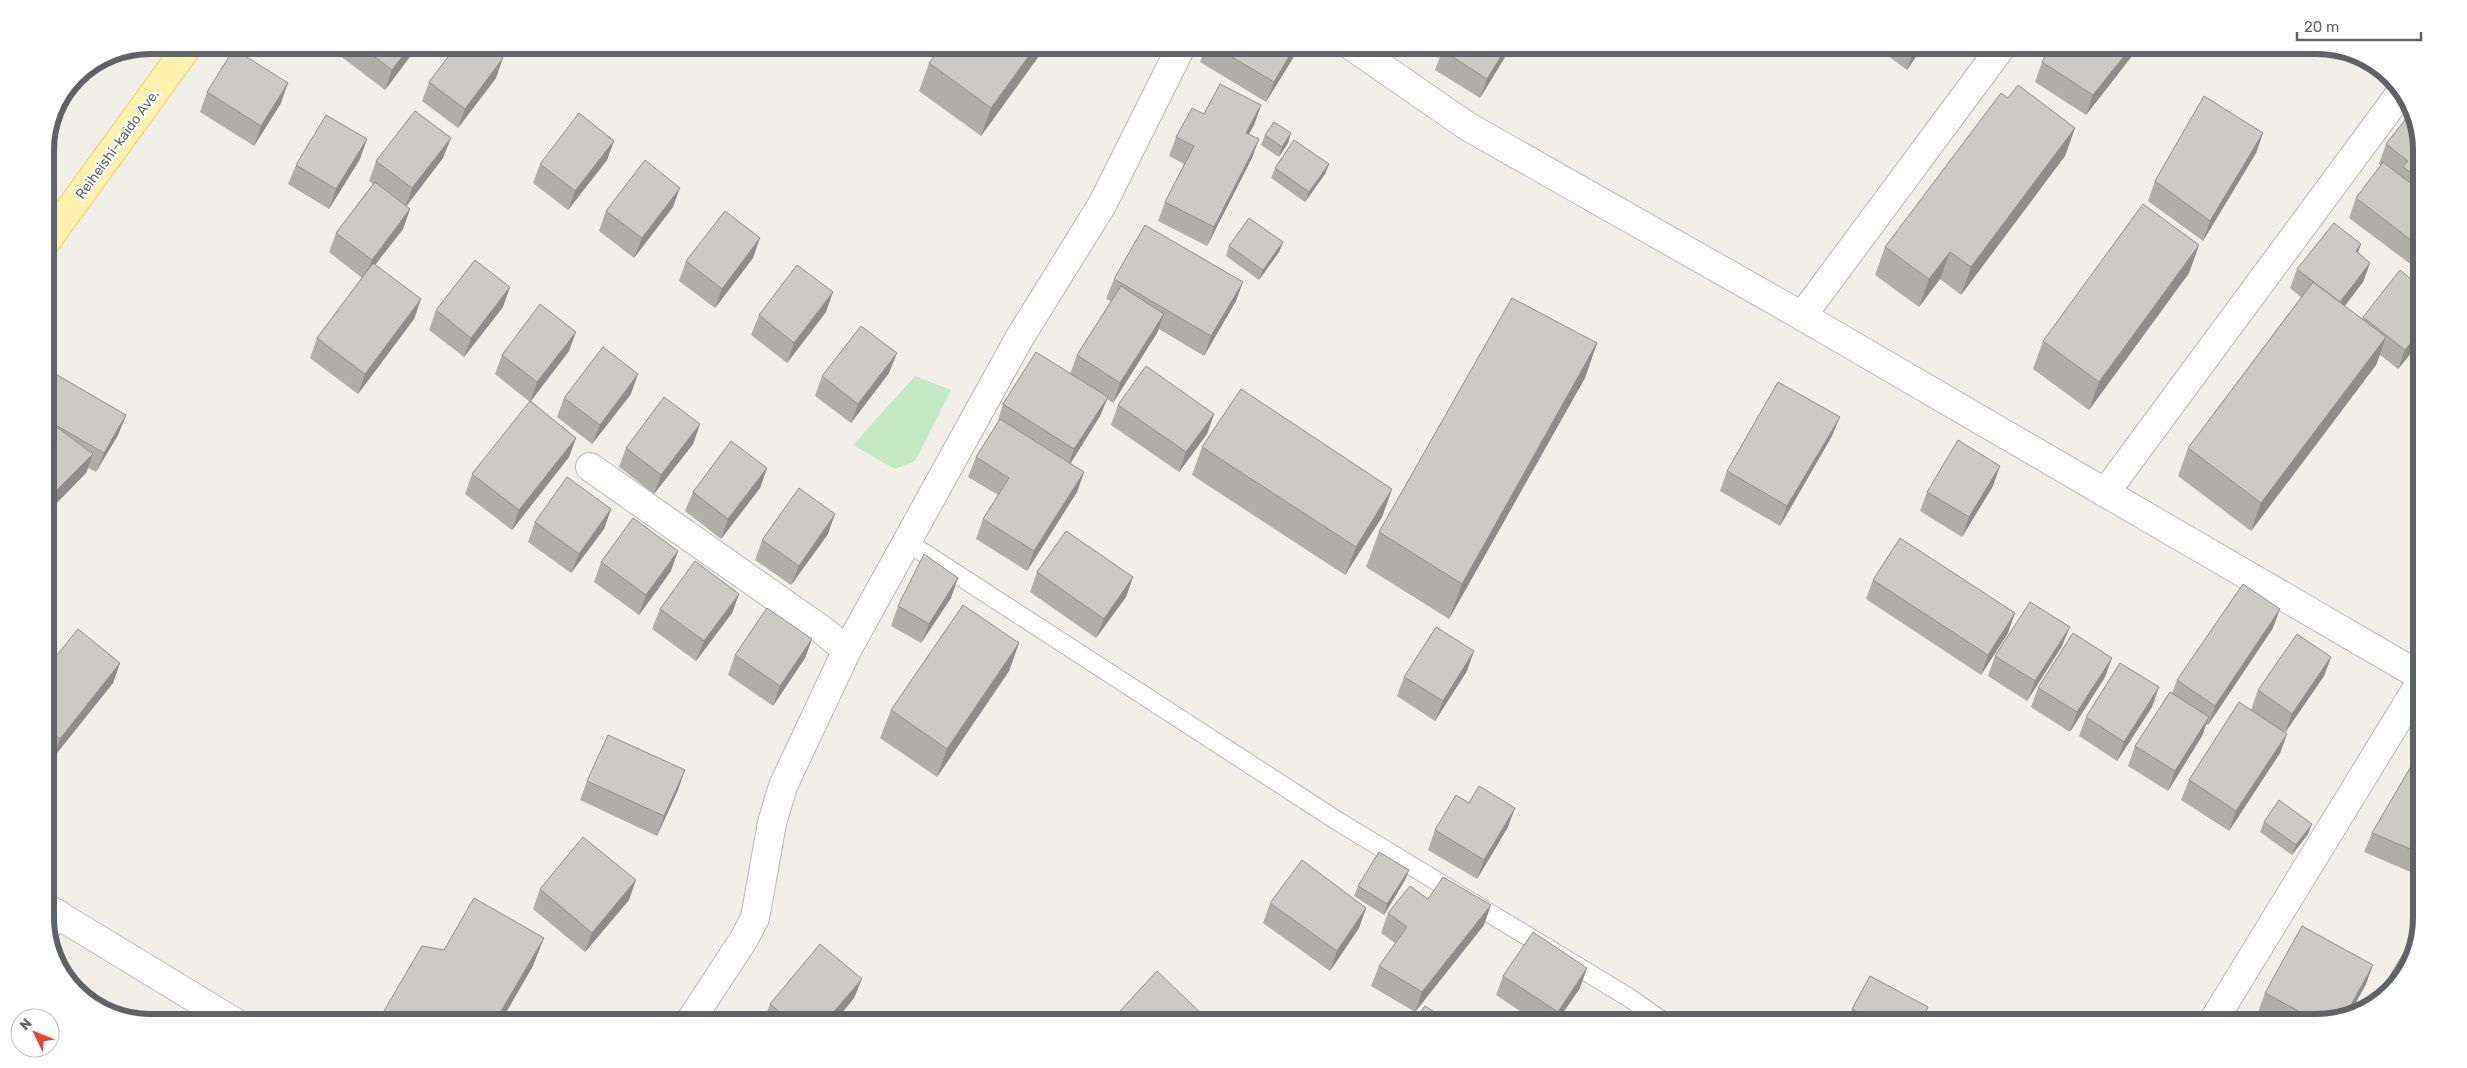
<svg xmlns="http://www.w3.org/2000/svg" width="2467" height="1068" font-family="Rubik,sans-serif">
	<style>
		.green { fill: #c5e8c5 }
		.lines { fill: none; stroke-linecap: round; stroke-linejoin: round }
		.lane-casing { stroke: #b5b8bc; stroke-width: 20 }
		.street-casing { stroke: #b5b8bc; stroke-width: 30 }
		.secondary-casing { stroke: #b6babf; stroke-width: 30 }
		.primary-casing { stroke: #f2c960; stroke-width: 30 }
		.lane { stroke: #fff; stroke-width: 18 }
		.street { stroke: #fff; stroke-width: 28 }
		.secondary { stroke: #fff; stroke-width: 28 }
		.primary { stroke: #fff2af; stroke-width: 28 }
		.wall { fill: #afaea9 }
		.shaded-wall { fill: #8f8d8a }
		.building { fill: #cccac5; stroke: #8f8d8a }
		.labels { text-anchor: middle; stroke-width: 4; stroke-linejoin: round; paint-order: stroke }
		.street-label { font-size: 14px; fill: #5f6368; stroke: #fff }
		.rim { fill: none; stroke: #5f6368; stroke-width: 6 }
	</style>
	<rect width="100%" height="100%" fill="#f1efe8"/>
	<polygon class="green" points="915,376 951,390 915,461 895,469 853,445"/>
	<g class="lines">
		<defs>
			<polyline id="lane" points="907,542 1339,822 1628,997 1665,1023"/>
			<g id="street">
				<polyline points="1802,316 2003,45"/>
				<polyline points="590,467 822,630 847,650"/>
				<polyline points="2105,493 2402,91"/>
				<polyline points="46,928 58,914"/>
				<polyline points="689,1023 744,939 755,918 772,823 783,786 847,650 1020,337 1102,205 1182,45"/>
				<polyline points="2212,1023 2422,680"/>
			</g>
			<g id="secondary">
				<polyline points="1350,45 1467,126 1802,316 2422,677"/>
				<polyline points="45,907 236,1023"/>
			</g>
			<polyline id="primary" points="45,243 189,45"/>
		</defs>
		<use href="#lane" class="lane-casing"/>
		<use href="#street" class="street-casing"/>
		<use href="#secondary" class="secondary-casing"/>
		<use href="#primary" class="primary-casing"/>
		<use href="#lane" class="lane"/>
		<use href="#street" class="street"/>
		<use href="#secondary" class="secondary"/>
		<use href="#primary" class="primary"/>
	</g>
	<g class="wall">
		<polygon points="326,45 416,45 415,50 385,90"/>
		<polygon points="1047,45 981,136 919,91 929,63"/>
		<polygon points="1207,45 1301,45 1266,102 1200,62"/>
		<polygon points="1417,45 1512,45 1510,49 1480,98 1435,70 1441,54 1438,58"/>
		<polygon points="1873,45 1924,45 1907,70"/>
		<polygon points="2052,45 2137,45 2132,56 2086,115 2035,82 2042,62"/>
		<polygon points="496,78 458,128 422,101 429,82"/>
		<polygon points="207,92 281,103 254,146 200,112"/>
		<polygon points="2008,98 2075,128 2065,156 1961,295 1940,279 1919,307 1875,275 1885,247"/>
		<polygon points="1261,105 1254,125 1249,134 1252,158 1207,246 1158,221 1165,202 1184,164 1169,156 1176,137 1204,114"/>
		<polygon points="1291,133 1288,143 1279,157 1261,145 1265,135"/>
		<polygon points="2263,133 2256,153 2203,241 2148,201 2155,181"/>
		<polygon points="367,139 360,159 329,209 288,184 296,165"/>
		<polygon points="614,141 607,160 568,210 533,183 540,164"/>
		<polygon points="2422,143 2422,247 2409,263 2349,218 2356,198 2381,165 2379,164 2386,144"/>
		<polygon points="443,158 406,206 410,209 403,229 375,265 421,299 414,319 358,394 310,358 317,338 362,278 329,252 336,233 373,184 369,181 376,161"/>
		<polygon points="1329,164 1325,174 1305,202 1271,178 1275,168"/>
		<polygon points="673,207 634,258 599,231 606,211"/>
		<polygon points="1283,242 1279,252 1259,280 1226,256 1229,246"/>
		<polygon points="2361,244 2358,252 2370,263 2363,282 2345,306 2362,319 2363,317 2422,340 2398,369 2380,355 2376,365 2251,531 2178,476 2188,448 2301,297 2290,288 2297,269"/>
		<polygon points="2199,245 2189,273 2089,410 2033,369 2043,341"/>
		<polygon points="2422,251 2422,274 2415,269"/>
		<polygon points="753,258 715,308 679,281 686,261"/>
		<polygon points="1114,279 1236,301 1204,356 1159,329 1157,333 1113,403 1107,399 1100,416 1070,464 1084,472 1077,492 1027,571 976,539 983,519 998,495 968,477 976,457 997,424 1003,404 1070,374 1077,355 1111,301 1106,299"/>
		<polygon points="503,307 464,357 429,330 436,310"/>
		<polygon points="826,312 787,363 751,335 759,315"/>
		<polygon points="1597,343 1585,378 1449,619 1366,567 1379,532"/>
		<polygon points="569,351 531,401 576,438 569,457 512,530 465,494 472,474 530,402 495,374 502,355"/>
		<polygon points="889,373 851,423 815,396 822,376"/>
		<polygon points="45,385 126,415 118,435 96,472 88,468 86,473 45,515"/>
		<polygon points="631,394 592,444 557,417 564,398"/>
		<polygon points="1118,405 1214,414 1207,434 1179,472 1111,425"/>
		<polygon points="700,424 693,444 654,494 619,467 626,448"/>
		<polygon points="1832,436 1780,526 1720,491 1727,471"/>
		<polygon points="1202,447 1392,489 1382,517 1345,575 1192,475"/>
		<polygon points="767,468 760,488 721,539 685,511 693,492"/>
		<polygon points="1993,486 1962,537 1920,511 1927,492"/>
		<polygon points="611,509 604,529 571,573 528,542 535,522"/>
		<polygon points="828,534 791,585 755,560 762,540"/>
		<polygon points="601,562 671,571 639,615 594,582"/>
		<polygon points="1037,572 1133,577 1126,597 1096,638 1030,592"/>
		<polygon points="1873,580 2008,633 1981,675 1866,599"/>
		<polygon points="739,594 732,613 696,661 652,629 660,609"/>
		<polygon points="951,598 921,643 891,626 898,606"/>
		<polygon points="2273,628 2208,725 2206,724 2202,736 2168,791 2128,766 2135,746 2172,693 2177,680"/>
		<polygon points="812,639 805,658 773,706 728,675 735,655"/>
		<polygon points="1019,643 1009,671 937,777 880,738 891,710"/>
		<polygon points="2062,646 2027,701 1988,676 1995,656"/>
		<polygon points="2331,657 2324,676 2285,732 2287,734 2280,753 2229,831 2181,800 2189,780 2251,710 2258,690"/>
		<polygon points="120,663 113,683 53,758 45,752 45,670"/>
		<polygon points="1467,671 1435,721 1397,696 1404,677"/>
		<polygon points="2105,677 2070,732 2031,707 2038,688"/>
		<polygon points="2152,707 2117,761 2079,736 2086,717"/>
		<polygon points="2422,741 2422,877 2364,852 2372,833 2420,751 2418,750"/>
		<polygon points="587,781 678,790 657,836 580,800"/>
		<polygon points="1469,803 1508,827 1477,879 1428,850 1435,830"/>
		<polygon points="2264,822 2308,834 2292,855 2260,832"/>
		<polygon points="1409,870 1405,880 1384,915 1354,896 1358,886"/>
		<polygon points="540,889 629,900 585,952 533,909"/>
		<polygon points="1428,899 1484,925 1415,1012 1371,986 1379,966 1395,943 1381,933 1388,913"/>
		<polygon points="1270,903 1366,908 1359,928 1330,971 1263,923"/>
		<polygon points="1503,976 1580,988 1556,1023 1538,1023 1496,995"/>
		<polygon points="2366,984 2350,1013 2317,1023 2278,1023 2258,1012 2265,993"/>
		<polygon points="854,998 834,1023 763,1023 770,1004"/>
		<polygon points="1928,1007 1922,1023 1846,1023 1849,1018 1852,1009"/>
	</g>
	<g class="shaded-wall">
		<polygon points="411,45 416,45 415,50 385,90 392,70"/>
		<polygon points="1037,45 1047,45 981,136 991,108"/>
		<polygon points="1296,45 1301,45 1266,102 1274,82"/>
		<polygon points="1443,45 1447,45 1442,50 1438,58"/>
		<polygon points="1508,45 1512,45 1510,49 1480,98 1487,79"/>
		<polygon points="1917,45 1924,45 1907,70 1914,50"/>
		<polygon points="2133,45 2137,45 2132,56 2086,115 2093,95"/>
		<polygon points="503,58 496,78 458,128 465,109"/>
		<polygon points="288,83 281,103 254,146 261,126"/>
		<polygon points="1261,105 1254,125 1239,152 1246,133"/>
		<polygon points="2075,128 2065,156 1961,295 1971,267"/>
		<polygon points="1291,133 1288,143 1279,157 1282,147"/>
		<polygon points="2263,133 2256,153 2203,241 2210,221"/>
		<polygon points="451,138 443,158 405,208 412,188"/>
		<polygon points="367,139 360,159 329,209 336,189"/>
		<polygon points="1259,139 1252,158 1207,246 1214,227"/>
		<polygon points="614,141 607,160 568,210 575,191"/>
		<polygon points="1329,164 1325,174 1305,202 1309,192"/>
		<polygon points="680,188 673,207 634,258 642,238"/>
		<polygon points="410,209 403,229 364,279 372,260"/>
		<polygon points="2422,236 2422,247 2409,263 2416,244"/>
		<polygon points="760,238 753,258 715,308 722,289"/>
		<polygon points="1283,242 1279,252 1259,280 1263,270"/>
		<polygon points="2361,244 2354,264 2356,251"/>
		<polygon points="2199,245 2189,273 2089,410 2099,382"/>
		<polygon points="1950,252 1940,279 1919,307 1929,279"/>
		<polygon points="2370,263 2363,282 2332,322 2340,302"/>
		<polygon points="1243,282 1236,301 1204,356 1211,336"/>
		<polygon points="510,287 503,307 464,357 471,338"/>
		<polygon points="833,292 826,312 787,363 794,343"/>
		<polygon points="421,299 414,319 358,394 365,374"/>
		<polygon points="1164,314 1157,333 1113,403 1120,383"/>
		<polygon points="2422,329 2422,340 2398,369 2405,350"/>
		<polygon points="576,332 569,351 530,402 537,382"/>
		<polygon points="2386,337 2376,365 2251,531 2261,503"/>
		<polygon points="1597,343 1585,378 1449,619 1462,584"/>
		<polygon points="897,353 889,373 851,423 858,404"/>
		<polygon points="638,374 631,394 592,444 600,425"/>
		<polygon points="1108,397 1100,416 1067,469 1074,449"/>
		<polygon points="1214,414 1207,434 1179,472 1186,452"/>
		<polygon points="126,415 118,435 96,472 104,453"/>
		<polygon points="1840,417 1832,436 1780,526 1787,506"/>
		<polygon points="700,424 693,444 654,494 661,475"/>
		<polygon points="576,438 569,457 512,530 519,510"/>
		<polygon points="93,454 86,473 45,515 45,502"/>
		<polygon points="2000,466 1993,486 1962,537 1969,517"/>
		<polygon points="767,468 760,488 721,539 728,519"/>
		<polygon points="1084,472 1077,492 1027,571 1034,551"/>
		<polygon points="1392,489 1382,517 1345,575 1356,547"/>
		<polygon points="611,509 604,529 571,573 579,554"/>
		<polygon points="835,514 828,534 791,585 799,566"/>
		<polygon points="678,551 671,571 639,615 646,595"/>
		<polygon points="1133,577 1126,597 1096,638 1104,619"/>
		<polygon points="958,578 951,598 921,643 929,624"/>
		<polygon points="739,594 732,613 696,661 704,641"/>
		<polygon points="2280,609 2273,628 2208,725 2215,706"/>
		<polygon points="2015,613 2008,633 1981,675 1988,655"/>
		<polygon points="2070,627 2062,646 2027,701 2035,681"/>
		<polygon points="812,639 805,658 773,706 780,686"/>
		<polygon points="1019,643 1009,671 937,777 947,749"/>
		<polygon points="1474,651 1467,671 1435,721 1443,701"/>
		<polygon points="2331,657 2324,676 2285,733 2292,714"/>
		<polygon points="2112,658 2105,677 2070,732 2077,712"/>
		<polygon points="120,663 113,683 53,758 60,739"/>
		<polygon points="2159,687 2152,707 2117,761 2124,742"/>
		<polygon points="2209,717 2202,736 2168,791 2175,771"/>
		<polygon points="2287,734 2280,753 2229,831 2236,811"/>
		<polygon points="685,770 678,790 657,836 664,816"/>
		<polygon points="1515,808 1508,827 1477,879 1484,860"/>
		<polygon points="2312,824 2308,834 2292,855 2296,845"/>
		<polygon points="1409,870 1405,880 1384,915 1387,904"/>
		<polygon points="636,880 629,900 585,952 592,933"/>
		<polygon points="1491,905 1484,925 1415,1012 1422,992"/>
		<polygon points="1366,908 1359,928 1330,971 1337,951"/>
		<polygon points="544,938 533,966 500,1023 494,1023"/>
		<polygon points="2373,965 2366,984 2350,1013 2346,1014"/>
		<polygon points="1587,968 1580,988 1556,1023 1554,1023 1558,1012"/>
		<polygon points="862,979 854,998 834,1023 824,1023"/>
		<polygon points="1928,1007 1922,1023 1920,1023"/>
	</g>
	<g class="building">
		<polygon points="359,45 411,45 392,70"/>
		<polygon points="457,45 486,45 503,58 465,109 429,82"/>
		<polygon points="942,45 1037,45 991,108 929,63"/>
		<polygon points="1212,45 1296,45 1274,82"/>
		<polygon points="1445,45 1508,45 1487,79 1442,50"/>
		<polygon points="1907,45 1917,45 1914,50"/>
		<polygon points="2052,45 2133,45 2093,95 2042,62"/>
		<polygon points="234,49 288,83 261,126 207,92"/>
		<polygon points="1220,84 1261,105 1246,133 1259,139 1214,227 1165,202 1194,146 1176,137 1192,108 1204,114"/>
		<polygon points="2018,85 2075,128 1971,267 1950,252 1929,279 1885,247 2001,93 2008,98"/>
		<polygon points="2204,96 2263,133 2210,221 2155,181"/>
		<polygon points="415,111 451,138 412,188 376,161"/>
		<polygon points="579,113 614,141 575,191 540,164"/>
		<polygon points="326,115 367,139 336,189 296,165"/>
		<polygon points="2408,116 2413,120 2422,143 2422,181 2403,167 2408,161 2386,144"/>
		<polygon points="1274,122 1291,133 1282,147 1265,135"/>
		<polygon points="1294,140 1329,164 1309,192 1275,168"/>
		<polygon points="645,160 680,188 642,238 606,211"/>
		<polygon points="2383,162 2422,192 2422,236 2416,244 2356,198"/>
		<polygon points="375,182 410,209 372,260 336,233"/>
		<polygon points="2143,204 2199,245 2099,382 2043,341"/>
		<polygon points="725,211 760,238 722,289 686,261"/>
		<polygon points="1249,218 1283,242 1263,270 1229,246"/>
		<polygon points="2334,223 2361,244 2356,251 2370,263 2340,302 2297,269"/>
		<polygon points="1145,225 1243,282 1211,336 1114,279"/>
		<polygon points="475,260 510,287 471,338 436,310"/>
		<polygon points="373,263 421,299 365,374 317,338"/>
		<polygon points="797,265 833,292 794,343 759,315"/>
		<polygon points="2400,270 2422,288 2422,329 2405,350 2363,317"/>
		<polygon points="2313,282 2386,337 2261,503 2188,448"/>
		<polygon points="1121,286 1164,314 1120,383 1077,355"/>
		<polygon points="1512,298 1597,343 1462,584 1379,532"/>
		<polygon points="540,304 576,332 537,382 502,355"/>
		<polygon points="861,326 897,353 858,404 822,376"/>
		<polygon points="603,347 638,374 600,425 564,398"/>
		<polygon points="1036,352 1108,397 1074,449 1003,404"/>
		<polygon points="1146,366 1214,414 1186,452 1118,405"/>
		<polygon points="52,372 126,415 104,453 45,419 45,385"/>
		<polygon points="1778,382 1840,417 1787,506 1727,471"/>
		<polygon points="1241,389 1392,489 1356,547 1202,447"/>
		<polygon points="664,397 700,424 661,475 626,448"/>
		<polygon points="530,401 576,438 519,510 472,474"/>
		<polygon points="1000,419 1084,472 1034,551 983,519 1009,478 976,457"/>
		<polygon points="54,425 93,454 45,502 45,434"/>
		<polygon points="1958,440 2000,466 1969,517 1927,492"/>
		<polygon points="731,441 767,468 728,519 693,492"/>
		<polygon points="567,477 611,509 579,554 535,522"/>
		<polygon points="799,488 835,514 799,566 762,540"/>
		<polygon points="633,518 678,551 646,595 601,562"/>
		<polygon points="1066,531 1133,577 1104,619 1037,572"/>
		<polygon points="1900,538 2015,613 1988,655 1873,580"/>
		<polygon points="924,554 958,578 929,624 898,606"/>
		<polygon points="695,561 739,594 704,641 660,609"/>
		<polygon points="2243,584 2280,609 2215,706 2177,680"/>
		<polygon points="2030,602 2070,627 2035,681 1995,656"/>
		<polygon points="963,605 1019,643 947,749 891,710"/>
		<polygon points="767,608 812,639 780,686 735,655"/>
		<polygon points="1436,627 1474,651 1443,701 1404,677"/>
		<polygon points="78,629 120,663 60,739 45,727 45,670"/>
		<polygon points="2073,633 2112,658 2077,712 2038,688"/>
		<polygon points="2297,634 2331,657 2292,714 2258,690"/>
		<polygon points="2120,663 2159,687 2124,742 2086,717"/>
		<polygon points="2170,692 2209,717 2175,771 2135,746"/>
		<polygon points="2239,702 2287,734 2236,811 2189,780"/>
		<polygon points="608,735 685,770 664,816 587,781"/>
		<polygon points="2420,751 2422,752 2422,854 2372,833"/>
		<polygon points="1479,786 1515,808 1484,860 1435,830 1456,795 1469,803"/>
		<polygon points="2279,800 2312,824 2296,845 2264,822"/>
		<polygon points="583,837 636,880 592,933 540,889"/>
		<polygon points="1379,852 1409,870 1387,904 1358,886"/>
		<polygon points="1302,860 1366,908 1337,951 1270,903"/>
		<polygon points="1443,877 1491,905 1422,992 1379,966 1407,927 1388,913 1410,886 1428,899"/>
		<polygon points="474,898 544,938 494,1023 377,1023 422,946 444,950"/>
		<polygon points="2302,926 2373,965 2346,1014 2319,1022 2265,993"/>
		<polygon points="2420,926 2414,958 2376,1005 2371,1007"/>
		<polygon points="1533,932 1587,968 1558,1012 1503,976"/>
		<polygon points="820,944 862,979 824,1023 793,1023 770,1004"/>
		<polygon points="1157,971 1206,1018 1201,1023 1109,1023"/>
		<polygon points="1870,976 1928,1007 1920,1023 1879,1023 1852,1009"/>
		<polygon points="1425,1006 1451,1023 1413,1023"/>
		<polygon points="1852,1011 1873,1023 1846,1023"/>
		<polygon points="1934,1016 1945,1023 1930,1023"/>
		<polygon points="777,1020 781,1023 775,1023"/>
	</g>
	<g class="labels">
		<g class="street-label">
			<text transform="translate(117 144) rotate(-54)" y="5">Reiheishi-kaido Ave.</text>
		</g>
	</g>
	<path d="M0 0H2467V1068H0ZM150 54H2317A96 96 0 0 1 2413 150V918A96 96 0 0 1 2317 1014H150A96 96 0 0 1 54 918V150A96 96 0 0 1 150 54Z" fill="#fff" fill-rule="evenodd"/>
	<path class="rim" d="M150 54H2317A96 96 0 0 1 2413 150V918A96 96 0 0 1 2317 1014H150A96 96 0 0 1 54 918V150A96 96 0 0 1 150 54Z"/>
	<g transform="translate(35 1033) rotate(313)"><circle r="24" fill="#ffffff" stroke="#bfc1c3"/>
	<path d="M0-4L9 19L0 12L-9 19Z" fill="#ea4335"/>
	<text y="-8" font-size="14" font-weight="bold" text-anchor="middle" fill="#5f6368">N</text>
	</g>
	<path d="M2297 32v8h124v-8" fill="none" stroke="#5f6368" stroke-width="2.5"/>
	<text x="2304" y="32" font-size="15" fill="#5f6368" stroke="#ffffff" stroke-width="4" paint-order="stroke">20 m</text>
</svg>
